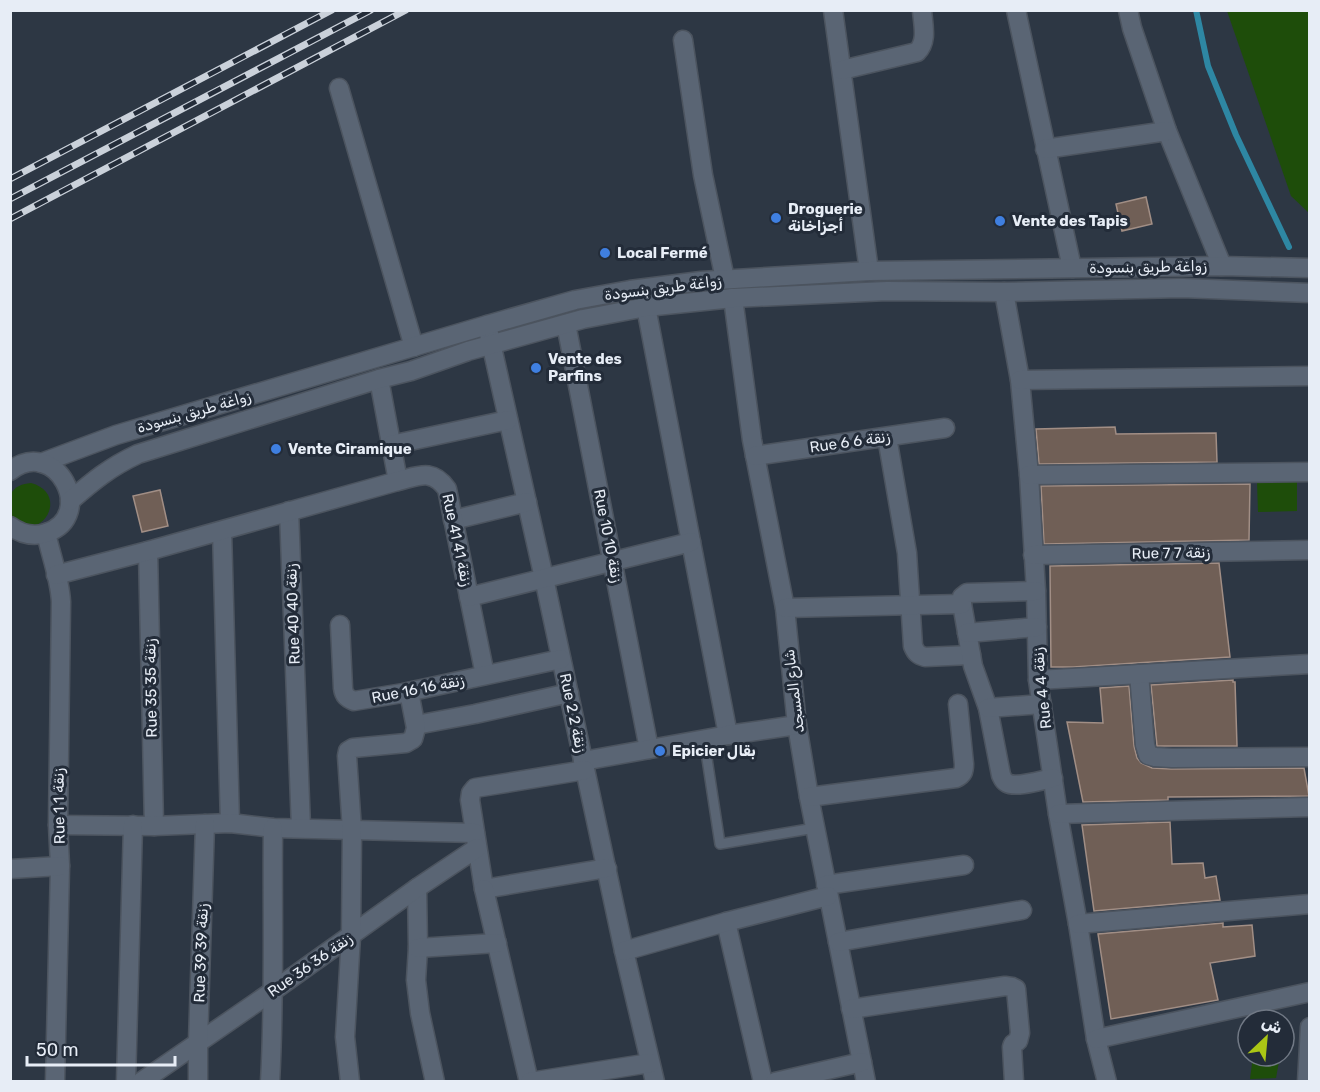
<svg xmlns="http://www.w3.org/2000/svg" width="1320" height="1092" font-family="Rubik,Cairo,sans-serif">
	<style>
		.green { fill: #1e4d0a }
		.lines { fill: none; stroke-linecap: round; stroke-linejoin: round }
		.stream { stroke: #2e87a3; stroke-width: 6 }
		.building { fill: #705f56; stroke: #a18e85; stroke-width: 1.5 }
		.lane-casing { stroke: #4c545f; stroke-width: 12 }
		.street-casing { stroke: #4c545f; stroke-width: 21 }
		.secondary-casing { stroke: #4c545f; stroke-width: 21 }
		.lane { stroke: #5a6574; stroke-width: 9 }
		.street { stroke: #5a6574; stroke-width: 18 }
		.secondary { stroke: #5a6574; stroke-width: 18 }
		.rail-casing { stroke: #cad1da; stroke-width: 7 }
		.rail { stroke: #232c39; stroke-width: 4.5; stroke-dasharray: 14; stroke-linecap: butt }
		.shop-dot { fill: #3f7fe0; stroke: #232c39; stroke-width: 2 }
		.labels { text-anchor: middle; stroke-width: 6; stroke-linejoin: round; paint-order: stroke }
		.poi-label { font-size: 15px; font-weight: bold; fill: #e7edf6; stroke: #232c39; text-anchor: start }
		.street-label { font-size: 15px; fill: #e7edf6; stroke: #232c39 }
	</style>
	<rect width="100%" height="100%" fill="#2d3744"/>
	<g class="green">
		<polygon points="1227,11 1309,11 1309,213 1291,196"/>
		<polygon points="1297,481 1297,511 1258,512 1257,482"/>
		<path d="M 31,483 C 72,494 39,549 11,515 L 11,494 C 15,486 22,484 31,483 Z"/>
		<polygon points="1253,1056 1280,1056 1276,1078 1250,1079"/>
	</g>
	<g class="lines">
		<polyline class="stream" points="1196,10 1208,66 1236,135 1289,247"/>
	</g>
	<g class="building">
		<polygon points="1146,197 1152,224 1122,231 1116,204"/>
		<polygon points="1115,427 1116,434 1216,433 1217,462 1039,464 1036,429"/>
		<polygon points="1250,484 1249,540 1044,544 1041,486"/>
		<polygon points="160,490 168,526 142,532 133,496"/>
		<polygon points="1219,563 1230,657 1073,667 1051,667 1050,566"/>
		<polygon points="1233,680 1233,682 1235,682 1237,746 1157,746 1151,685"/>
		<polygon points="1129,686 1134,746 1137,758 1141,763 1152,768 1171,769 1304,768 1309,796 1168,797 1168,800 1083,802 1067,722 1103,723 1100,688"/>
		<polygon points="1170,822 1172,864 1203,863 1205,878 1216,876 1220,900 1094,911 1082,825"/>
		<polygon points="1223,923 1223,927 1252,925 1255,956 1210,963 1218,1000 1111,1019 1098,934"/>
	</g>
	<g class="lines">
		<defs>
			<polyline id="lane" points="704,739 720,844 815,828"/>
			<g id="street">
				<polyline points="833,10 869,271"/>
				<polyline points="1016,10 1072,268"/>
				<polyline points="1128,10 1132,28 1167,131 1222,266"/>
				<polyline points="683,40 703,175 725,279"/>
				<path d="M 842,70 L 917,52 C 928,41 923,25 922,10"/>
				<polyline points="339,88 414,347"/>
				<polyline points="1045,149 1167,131"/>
				<polyline points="1004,292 1020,380 1029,475 1036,591 1038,680 1058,814 1078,924 1096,1039 1107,1082"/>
				<polyline points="733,298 752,440 785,608 797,725 809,797 866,1082"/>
				<polyline points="646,307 728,735"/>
				<polyline points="566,324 649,749"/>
				<polyline points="487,325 544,578 624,951 655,1082"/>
				<polyline points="379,379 398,481"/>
				<polyline points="1020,380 1310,376"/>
				<path d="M 887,437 L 907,553 L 913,646 C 916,653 918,655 925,657 L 971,655"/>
				<polyline points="391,445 508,420"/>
				<polyline points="755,456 945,428"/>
				<polyline points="1029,475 1310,472"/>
				<polyline points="289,511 301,828"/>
				<polyline points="453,520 527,502"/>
				<polyline points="222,531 230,823"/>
				<path d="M 46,533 C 51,556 60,579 61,602 L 58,825 L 60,866 L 55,1082"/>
				<polyline points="148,551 154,826"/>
				<polyline points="1033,555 1310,550"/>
				<path d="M 56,575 L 148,551 L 398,481 C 419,476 432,468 447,489 L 485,675"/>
				<polyline points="469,597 691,542"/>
				<path d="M 962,604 L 973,666 L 988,708 L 1001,775 C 1003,779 1003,781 1007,783 C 1016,788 1042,780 1053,778"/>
				<polyline points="785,608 962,604 962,597 967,593 1036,591"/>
				<path d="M 340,625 L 343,688 C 344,696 347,698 354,701 L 403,693 L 561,659"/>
				<polyline points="967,633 1037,627"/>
				<polyline points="1139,674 1145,745 1148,755 1155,757 1172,758 1310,757"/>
				<polyline points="1038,680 1310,664"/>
				<polyline points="988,708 1042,704"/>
				<polyline points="416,725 475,714 569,693"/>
				<polyline points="583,761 728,735 797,725"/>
				<polyline points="585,770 475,788 471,793 470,800 484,889 607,868"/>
				<path d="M 809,797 L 956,778 C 963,775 964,771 964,764 L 958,704"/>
				<polyline points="1058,814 1310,807"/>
				<polyline points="58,825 154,826 230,823 273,828 475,833"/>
				<polyline points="10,869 60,866"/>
				<polyline points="826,885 964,865"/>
				<polyline points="417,888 418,948 416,980 420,1013 435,1082"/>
				<polyline points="484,889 529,1082"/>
				<polyline points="726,922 763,1082"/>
				<polyline points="1078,924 1310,904"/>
				<polyline points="838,942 1022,910"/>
				<polyline points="418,948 497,943"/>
				<polyline points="624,951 726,922 828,896"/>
				<polyline points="851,1009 1005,986 1012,987 1016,989 1020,1033 1018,1041 1013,1044 1012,1047 1014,1082"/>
				<polyline points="1096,1039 1310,992"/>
				<polyline points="126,1082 133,825"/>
				<polyline points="141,1082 273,991 417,888 477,848"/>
				<polyline points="198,1082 198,1042 205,824"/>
				<path d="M 270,1082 C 275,997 272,913 273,828"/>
				<polyline points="350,1082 345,1037 351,936 352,830 347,756 348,751 353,748 406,743 413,739 416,728 409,692"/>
				<polyline points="530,1082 650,1063"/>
				<polyline points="775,1082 862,1062"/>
				<polyline points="1307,1082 1310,1027"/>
			</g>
			<g id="secondary">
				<polyline points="41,463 116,435 487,325 575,300 630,290 701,281 869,271 1222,266 1310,268"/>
				<path d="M 10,471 C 56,435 98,516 46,533 C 33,537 21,534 10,526"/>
				<path d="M 70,501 C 93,481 110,467 138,454 L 379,379 L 411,371 L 468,351 L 583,319 L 646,307 L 733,298 L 887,291 L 1004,292 L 1182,288 L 1310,293"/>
			</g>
		</defs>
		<use href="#lane" class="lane-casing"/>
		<use href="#street" class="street-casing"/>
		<use href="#secondary" class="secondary-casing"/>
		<use href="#lane" class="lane"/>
		<use href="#street" class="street"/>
		<use href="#secondary" class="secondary"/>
		<defs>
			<g id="rail">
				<polyline points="10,179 332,10"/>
				<polyline points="10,199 371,10"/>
				<polyline points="10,219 406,10"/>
			</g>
		</defs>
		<use href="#rail" class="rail-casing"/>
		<use href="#rail" class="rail"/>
	</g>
	<g class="shop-dot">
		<circle cx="776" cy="218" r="6"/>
		<circle cx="1000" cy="221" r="6"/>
		<circle cx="605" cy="253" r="6"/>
		<circle cx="536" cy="368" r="6"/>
		<circle cx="276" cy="449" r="6"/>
		<circle cx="660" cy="751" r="6"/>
	</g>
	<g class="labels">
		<g class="poi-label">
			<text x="788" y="214">Droguerie<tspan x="788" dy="17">أجزاخانة</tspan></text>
			<text x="1012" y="226">Vente des Tapis</text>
			<text x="617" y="258">Local Fermé</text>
			<text x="548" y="364">Vente des<tspan x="548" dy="17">Parfins</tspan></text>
			<text x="288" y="454">Vente Ciramique</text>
			<text x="672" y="756">Epicier بقال</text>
		</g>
		<g class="street-label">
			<text transform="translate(1148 267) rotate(-1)" y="5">زواغة طريق بنسودة</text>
			<text transform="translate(663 288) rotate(-7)" y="5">زواغة طريق بنسودة</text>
			<text transform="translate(194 412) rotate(-16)" y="5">زواغة طريق بنسودة</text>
			<text transform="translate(850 442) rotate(-8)" y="5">Rue 6 زنقة 6</text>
			<text transform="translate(608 536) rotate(79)" y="5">Rue 10 زنقة 10</text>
			<text transform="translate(457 540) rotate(78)" y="5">Rue 41 زنقة 41</text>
			<text transform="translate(1171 553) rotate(-1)" y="5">Rue 7 زنقة 7</text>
			<text transform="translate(293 614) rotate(-92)" y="5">Rue 40 زنقة 40</text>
			<text transform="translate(151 688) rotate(-91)" y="5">Rue 35 زنقة 35</text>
			<text transform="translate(1042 688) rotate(-96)" y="5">Rue 4 زنقة 4</text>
			<text transform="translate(418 689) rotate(-11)" y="5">Rue 16 زنقة 16</text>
			<text transform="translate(794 691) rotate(-97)" y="5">شارع المسجد</text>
			<text transform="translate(573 713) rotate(78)" y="5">Rue 2 زنقة 2</text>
			<text transform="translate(59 806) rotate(-91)" y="5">Rue 1 زنقة 1</text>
			<text transform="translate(201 953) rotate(-88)" y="5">Rue 39 زنقة 39</text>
			<text transform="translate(310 965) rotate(-35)" y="5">Rue 36 زنقة 36</text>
		</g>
	</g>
	<rect width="1320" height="1092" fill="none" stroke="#e7edf6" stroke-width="24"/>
	<g transform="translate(1266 1038) rotate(26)"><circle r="28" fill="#232c39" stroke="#717985" stroke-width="1.5"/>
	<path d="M0-4.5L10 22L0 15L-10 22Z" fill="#abc615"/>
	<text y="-9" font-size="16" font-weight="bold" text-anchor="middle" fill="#e7edf6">ش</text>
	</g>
	<path d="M27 1056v9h148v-9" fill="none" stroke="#e7edf6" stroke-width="3"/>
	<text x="36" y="1056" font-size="18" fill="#e7edf6" stroke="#232c39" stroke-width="4.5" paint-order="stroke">50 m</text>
</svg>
